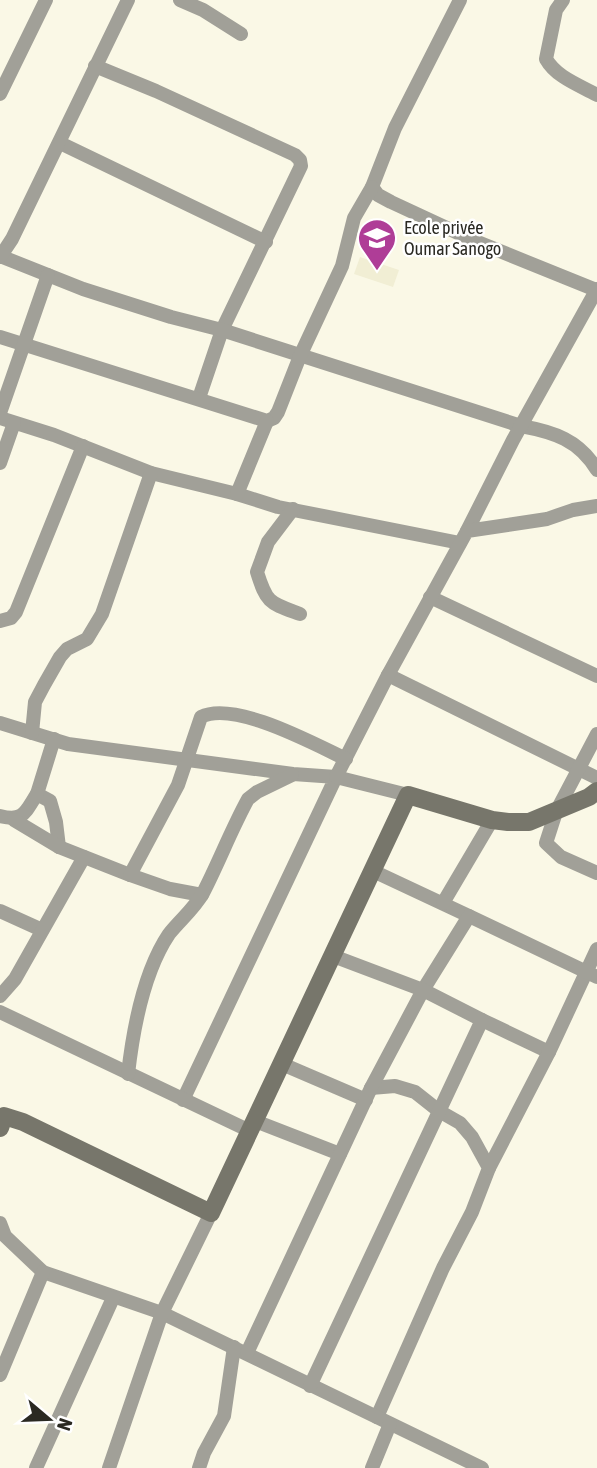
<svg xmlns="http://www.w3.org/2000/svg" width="597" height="1468" font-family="'Asap Condensed',sans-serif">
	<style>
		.built { fill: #f1eed4 }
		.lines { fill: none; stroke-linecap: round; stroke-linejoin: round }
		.street { stroke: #a1a098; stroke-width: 14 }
		.secondary { stroke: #77766b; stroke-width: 18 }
		.labels { text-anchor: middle; stroke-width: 5; stroke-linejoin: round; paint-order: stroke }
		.poi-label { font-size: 18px; fill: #2a2922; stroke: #fff; text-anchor: start }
	</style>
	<rect width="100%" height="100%" fill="#faf8e6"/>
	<polygon class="built" points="360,257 399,270 393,287 354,274"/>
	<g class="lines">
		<g class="street">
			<polyline points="180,0 203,10 241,34"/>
			<polyline points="460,0 395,128 372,187 378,195 391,202 475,241 596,290"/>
			<path d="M 563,0 L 556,10 L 546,59 C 556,77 579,85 597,95"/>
			<polyline points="95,66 156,91 295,155 300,160 301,166 222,330 199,398"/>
			<polyline points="0,94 46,0"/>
			<polyline points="60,143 266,242"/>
			<path d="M 0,256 L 83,289 L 171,317 L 222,330 L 521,426 C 554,432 579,440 597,470"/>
			<polyline points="0,257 12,239 128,0"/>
			<polyline points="0,337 267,421 274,418 278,412 300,356 342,266 354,218 372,187"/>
			<polyline points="0,413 48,275"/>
			<polyline points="0,418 54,435 151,473 237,494 278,507 460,543"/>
			<polyline points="0,463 14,423"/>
			<polyline points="237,494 267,421"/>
			<path d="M 293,509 L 268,542 L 257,572 C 267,604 270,603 300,614"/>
			<polyline points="467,531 513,440 597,289"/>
			<polyline points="430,597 597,676"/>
			<polyline points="0,621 11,618 16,612 83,446"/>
			<polyline points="388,675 597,778"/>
			<polyline points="0,723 68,744 293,774 336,777 183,1100"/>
			<polyline points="32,733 35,702 44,685 60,657 67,649 87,639 102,614 151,473"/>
			<polyline points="597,734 556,812 546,843 561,857 597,873"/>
			<polyline points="54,739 37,794 50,801 56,822 59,847"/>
			<polyline points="408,795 336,777 388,675 467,531 547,519 573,510 597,506"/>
			<path d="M 0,816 C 24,822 25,812 37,794"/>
			<polyline points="14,820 59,847 130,875"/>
			<polyline points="373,871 469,916"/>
			<path d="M 202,895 L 170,889 L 130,875 L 178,785 L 201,717 C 234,700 314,744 346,759"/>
			<polyline points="443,903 492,820"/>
			<polyline points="0,911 42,930"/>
			<polyline points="0,996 15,979 84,857"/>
			<polyline points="0,1012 250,1131"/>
			<polyline points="482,1020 549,1052"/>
			<polyline points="282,1064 366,1100"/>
			<path d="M 128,1074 C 133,1030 144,971 169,934 C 180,920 194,909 203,893 C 219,862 231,830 248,799 L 257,792 L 292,775"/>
			<polyline points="371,1088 395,1086 415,1092 439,1111 460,1123 472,1137 489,1168 472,1212 443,1268 377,1417"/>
			<polyline points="255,1121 340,1154"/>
			<polyline points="489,1168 549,1052 597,949"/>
			<polyline points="0,1223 5,1236 43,1272 162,1313 482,1468"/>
			<polyline points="247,1353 371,1088 423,990 469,916 597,977"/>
			<polyline points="0,1375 43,1272"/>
			<polyline points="310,1386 482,1020 423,990 333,956"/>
			<polyline points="36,1468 113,1298"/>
			<polyline points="109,1468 162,1313 211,1213"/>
			<polyline points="199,1468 204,1453 224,1416 234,1347"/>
			<polyline points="372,1468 390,1424"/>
		</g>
		<polyline class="secondary" points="0,1128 4,1116 23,1122 211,1213 408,795 492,820 508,822 529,822 589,797 597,791"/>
	</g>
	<defs>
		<symbol id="school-pin" viewBox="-11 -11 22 30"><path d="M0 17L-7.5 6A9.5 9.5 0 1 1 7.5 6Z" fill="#af3d97" stroke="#fff"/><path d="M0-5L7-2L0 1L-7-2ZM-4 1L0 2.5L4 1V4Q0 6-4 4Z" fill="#fff"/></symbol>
	</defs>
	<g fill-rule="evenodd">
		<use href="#school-pin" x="355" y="216" width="44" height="60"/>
	</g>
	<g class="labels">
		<g class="poi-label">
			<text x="404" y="234">Ecole privée<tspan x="404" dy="21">Oumar Sanogo</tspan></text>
		</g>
	</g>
	<g transform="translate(49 1419) rotate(109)" stroke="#ffffff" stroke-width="5" paint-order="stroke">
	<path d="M0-5L12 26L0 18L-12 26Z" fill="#2a2922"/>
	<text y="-10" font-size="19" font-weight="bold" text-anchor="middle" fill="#2a2922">N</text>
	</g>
</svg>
